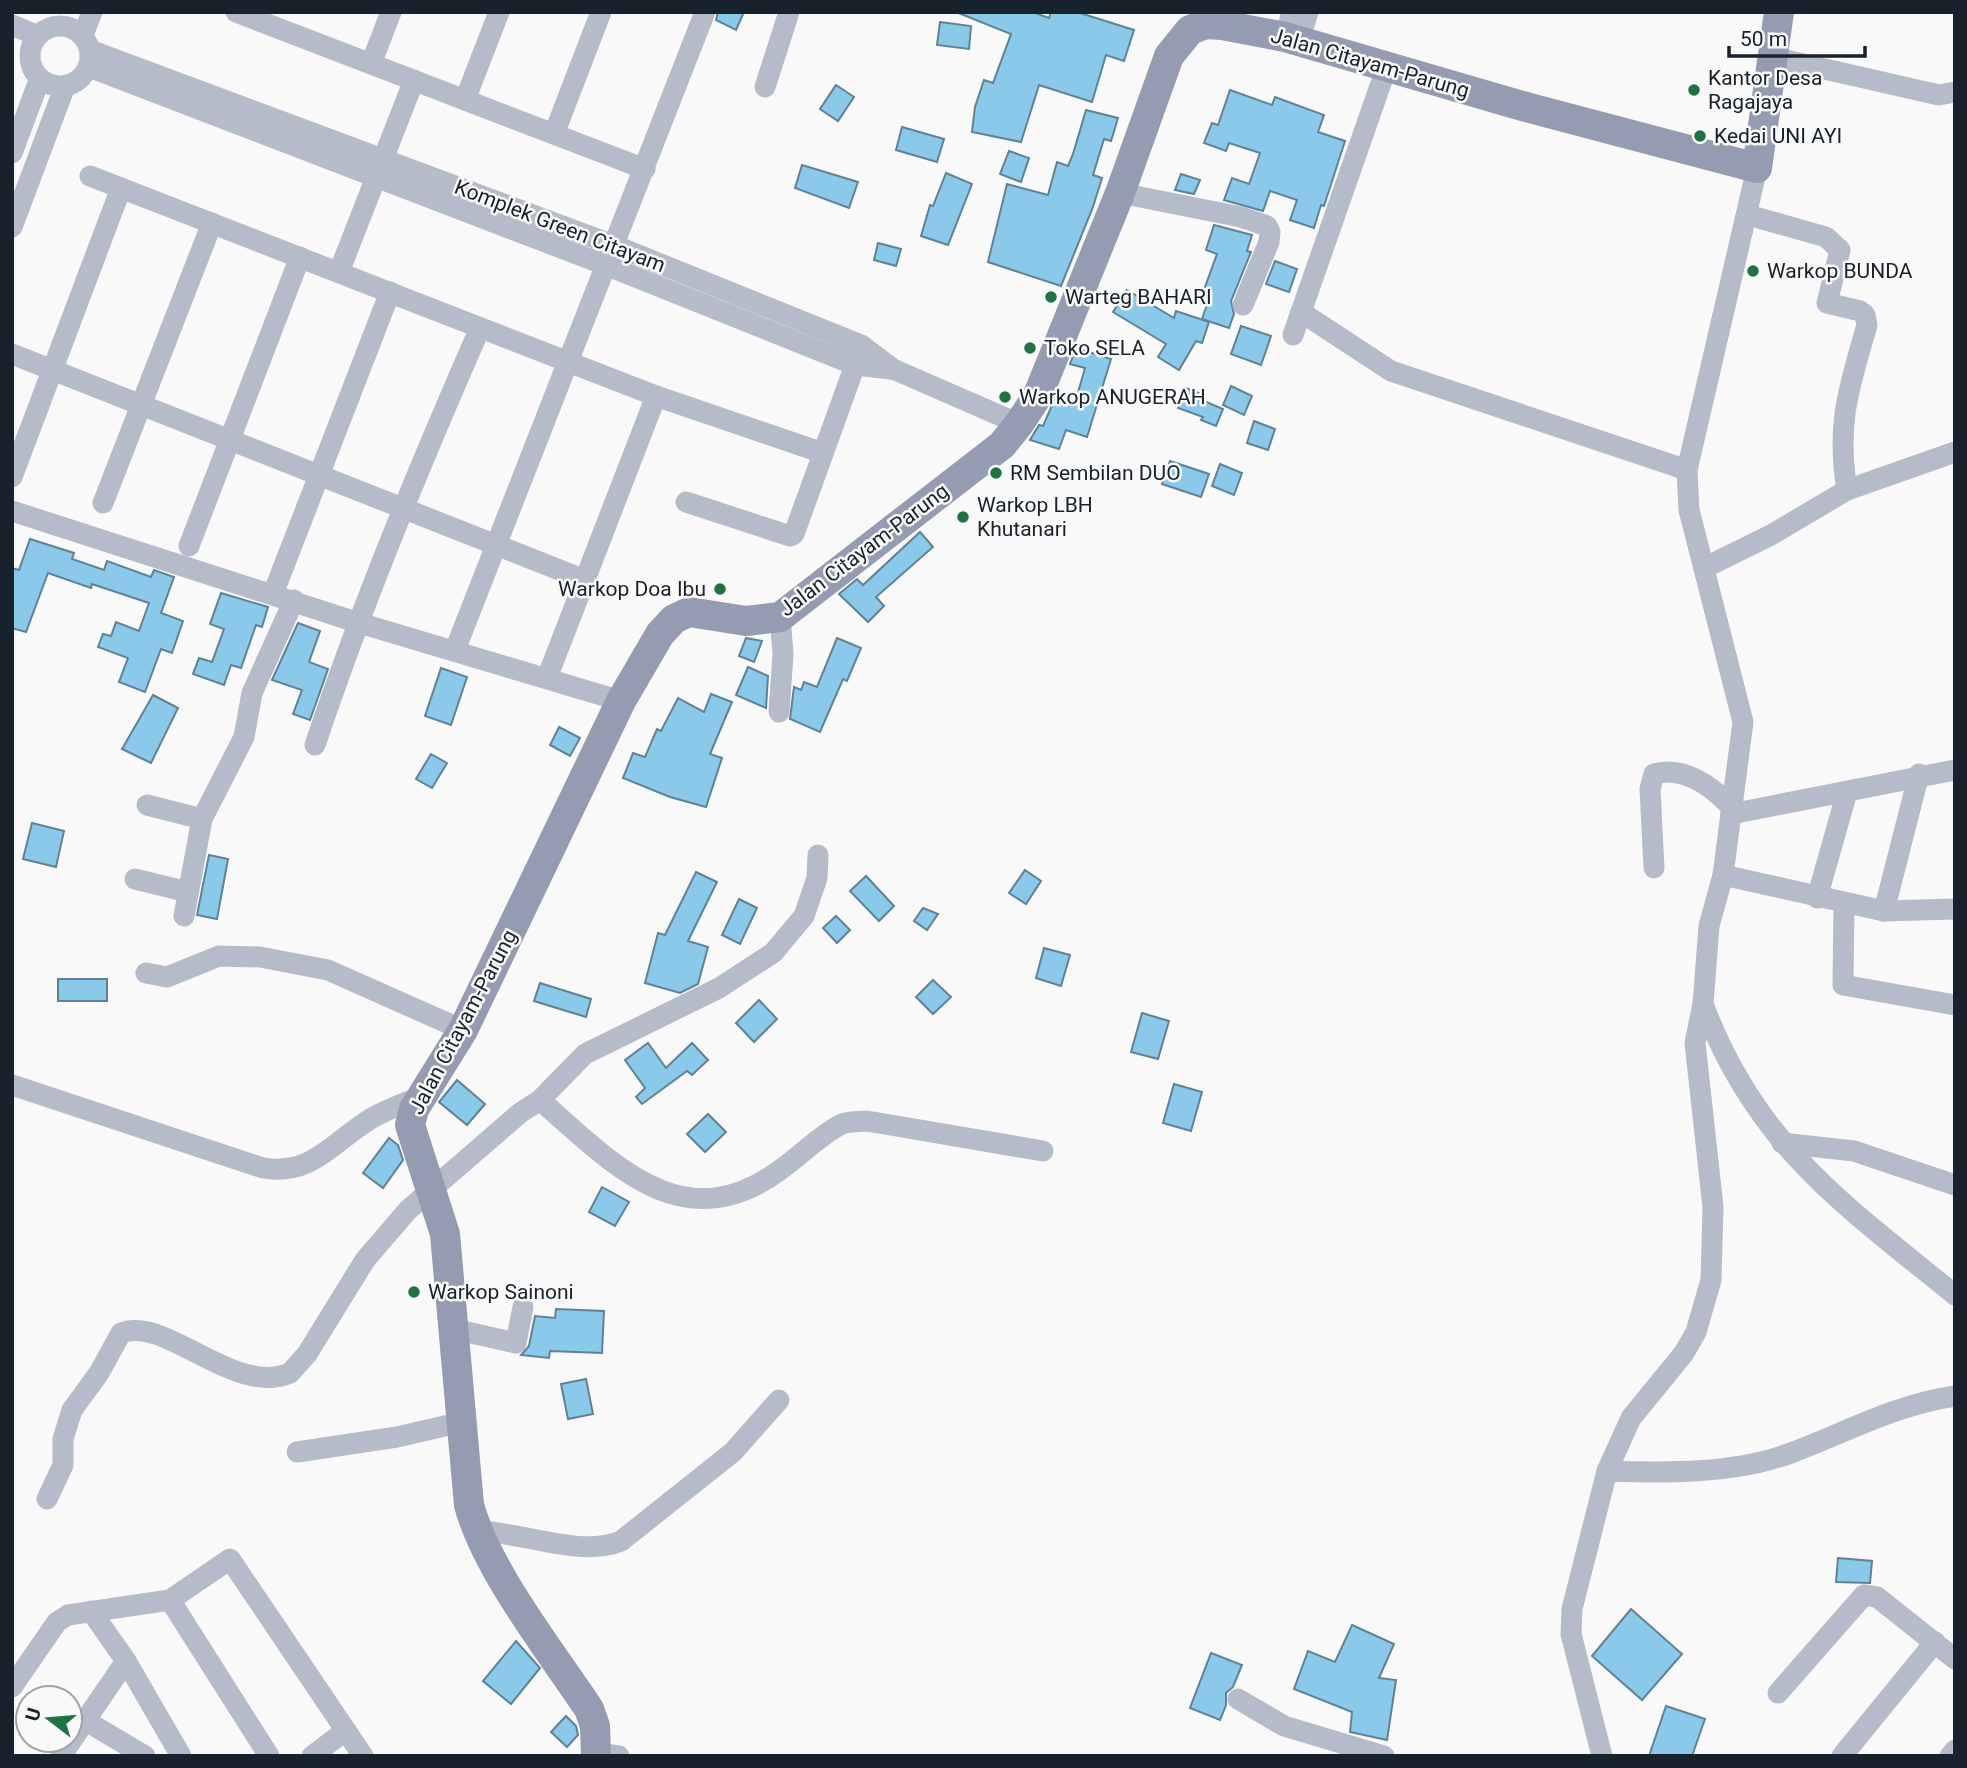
<svg xmlns="http://www.w3.org/2000/svg" width="1967" height="1768" font-family="Roboto,sans-serif">
	<style>
		.building { fill: #8bc9ea; stroke: #608295; stroke-width: 2 }
		.lines { fill: none; stroke-linecap: round; stroke-linejoin: round }
		.street { stroke: #b6bbca; stroke-width: 21 }
		.secondary { stroke: #959cb2; stroke-width: 30 }
		.poi-dot { fill: #207243; stroke: #f9f9f9; stroke-width: 2.5 }
		.labels { text-anchor: middle; stroke-width: 5; stroke-linejoin: round; paint-order: stroke }
		.street-label { font-size: 21px; fill: #18222c; stroke: #f9f9f9 }
		.poi-label { font-size: 21px; fill: #18222c; stroke: #f9f9f9; text-anchor: start }
	</style>
	<rect width="100%" height="100%" fill="#f9f9f9"/>
	<g class="building">
		<polygon points="718,12 744,12 736,30 716,20"/>
		<polygon points="956,12 1032,12 1049,18 1051,12 1077,12 1134,30 1124,61 1106,55 1092,102 1039,85 1021,142 972,132 975,107 984,80 993,83 1011,34"/>
		<polygon points="940,22 971,26 969,49 937,45"/>
		<polygon points="836,85 854,97 838,121 820,109"/>
		<polygon points="1230,90 1272,105 1275,97 1324,115 1318,132 1345,141 1324,206 1321,205 1314,228 1290,220 1297,200 1270,191 1263,211 1224,200 1232,178 1249,184 1260,153 1229,143 1226,151 1204,143 1212,123 1218,125"/>
		<polygon points="1086,110 1118,118 1111,141 1104,139 1093,175 1102,178 1093,207 1061,286 988,262 1007,184 1048,195 1057,162 1068,166 1073,154"/>
		<polygon points="902,127 944,139 937,162 896,150"/>
		<polygon points="1009,151 1029,158 1021,182 1000,174"/>
		<polygon points="802,165 858,182 849,208 795,188"/>
		<polygon points="946,173 972,184 948,245 921,236 930,205 933,206"/>
		<polygon points="1181,174 1200,180 1194,194 1175,190"/>
		<polygon points="1214,225 1252,235 1247,251 1251,252 1231,301 1234,314 1229,328 1202,319 1212,290 1205,287 1217,254 1206,250"/>
		<polygon points="878,243 901,249 896,266 874,260"/>
		<polygon points="1275,261 1297,269 1289,292 1266,284"/>
		<polygon points="1127,290 1174,318 1176,311 1209,322 1202,343 1196,341 1179,370 1158,357 1166,344 1113,312"/>
		<polygon points="1241,326 1271,336 1261,365 1231,354"/>
		<polygon points="1076,348 1111,359 1087,437 1066,430 1059,449 1030,440 1039,425 1043,426 1056,396 1075,403 1085,368 1070,364"/>
		<polygon points="1231,386 1252,396 1244,415 1223,405"/>
		<polygon points="1186,388 1199,393 1197,398 1223,409 1216,426 1201,420 1203,417 1178,408"/>
		<polygon points="1254,421 1275,429 1268,450 1247,443"/>
		<polygon points="1170,461 1209,474 1201,497 1162,484"/>
		<polygon points="1220,464 1242,473 1234,495 1212,486"/>
		<polygon points="920,532 933,547 876,597 884,606 868,622 839,594 857,579 863,585"/>
		<polygon points="30,539 74,553 72,559 104,570 107,561 151,577 154,570 174,577 161,613 183,621 172,653 161,649 145,692 119,682 128,658 98,647 103,634 111,636 116,622 139,631 149,603 92,584 91,588 48,573 26,632 12,628 12,568 19,570"/>
		<polygon points="221,593 268,607 262,627 256,625 241,668 231,665 224,685 193,674 199,658 212,662 224,629 210,624"/>
		<polygon points="298,623 320,631 309,662 328,669 310,720 293,714 302,690 272,680"/>
		<polygon points="746,638 762,641 754,662 739,656"/>
		<polygon points="837,638 861,648 847,681 843,679 820,732 790,719 794,687 801,690 804,682 817,687"/>
		<polygon points="748,667 768,676 766,708 736,695"/>
		<polygon points="441,668 467,677 451,725 425,716"/>
		<polygon points="711,694 732,702 710,754 722,758 706,807 670,797 623,778 633,753 645,757 657,729 661,731 678,698 704,712"/>
		<polygon points="153,695 178,708 151,763 122,749"/>
		<polygon points="559,727 580,738 570,756 550,745"/>
		<polygon points="431,754 447,763 432,788 416,779"/>
		<polygon points="32,823 64,831 56,867 23,859"/>
		<polygon points="209,855 228,859 217,919 197,915"/>
		<polygon points="1025,870 1041,881 1026,904 1009,893"/>
		<polygon points="696,872 717,882 688,941 708,947 698,984 680,993 645,983 658,933 665,935"/>
		<polygon points="866,876 894,906 879,921 850,891"/>
		<polygon points="739,899 757,908 740,944 722,935"/>
		<polygon points="923,908 938,914 927,930 914,921"/>
		<polygon points="836,916 850,930 837,943 823,928"/>
		<polygon points="1044,948 1070,955 1061,986 1036,978"/>
		<rect x="58" y="979" width="49" height="22"/>
		<polygon points="933,980 951,997 933,1014 916,997"/>
		<polygon points="540,983 591,999 586,1017 534,1001"/>
		<polygon points="759,1000 777,1019 754,1042 736,1023"/>
		<polygon points="1142,1013 1169,1021 1158,1059 1131,1052"/>
		<polygon points="648,1043 666,1068 692,1043 708,1060 692,1075 687,1071 642,1104 636,1097 645,1088 625,1060"/>
		<polygon points="457,1080 485,1104 467,1125 439,1102"/>
		<polygon points="1174,1084 1202,1092 1191,1131 1163,1123"/>
		<polygon points="708,1114 726,1132 705,1152 687,1134"/>
		<polygon points="389,1138 398,1145 403,1160 383,1188 363,1173"/>
		<polygon points="602,1187 629,1202 615,1226 589,1212"/>
		<polygon points="556,1309 604,1311 602,1353 550,1351 549,1358 521,1355 529,1346 535,1316 555,1318"/>
		<polygon points="586,1379 593,1414 568,1419 561,1384"/>
		<polygon points="1838,1558 1872,1561 1870,1583 1836,1582"/>
		<polygon points="1631,1609 1682,1654 1642,1700 1592,1656"/>
		<polygon points="1352,1625 1394,1644 1379,1678 1396,1680 1387,1740 1350,1732 1352,1712 1294,1689 1308,1651 1335,1662"/>
		<polygon points="516,1641 540,1668 511,1704 483,1681"/>
		<polygon points="1211,1653 1242,1665 1233,1687 1226,1693 1226,1705 1220,1720 1190,1708"/>
		<polygon points="1666,1706 1705,1719 1692,1756 1649,1756"/>
		<polygon points="566,1716 576,1726 578,1735 567,1747 551,1732"/>
	</g>
	<g class="lines">
		<g class="street">
			<polyline points="236,12 645,169"/>
			<polyline points="12,25 38,36"/>
			<circle cx="60" cy="56" r="30"/>
			<polyline points="83,35 92,12"/>
			<polyline points="1285,37 1292,12"/>
			<polyline points="1299,41 1308,12"/>
			<polyline points="90,50 616,246 861,345 893,369 1019,424"/>
			<polyline points="1772,57 1939,95 1955,92"/>
			<polyline points="371,64 391,12"/>
			<polyline points="89,67 608,266 855,365 891,369"/>
			<polyline points="765,87 789,12"/>
			<polyline points="465,100 499,12"/>
			<polyline points="554,134 601,12"/>
			<polyline points="12,153 40,78"/>
			<polyline points="90,176 656,396 823,453"/>
			<polyline points="1120,193 1241,217 1267,226 1270,232 1269,242 1243,305"/>
			<path d="M 1748,215 L 1826,237 L 1840,250 L 1827,303 L 1860,311 L 1865,315 L 1867,325 C 1849,388 1836,423 1847,490"/>
			<polyline points="12,227 65,86"/>
			<polyline points="339,272 414,80"/>
			<polyline points="1301,312 1391,371 1687,470"/>
			<polyline points="1293,335 1387,66"/>
			<polyline points="12,354 585,580"/>
			<polyline points="12,477 121,188"/>
			<polyline points="686,502 790,536 794,534 855,365"/>
			<polyline points="103,503 212,223"/>
			<polyline points="12,511 356,622 621,701"/>
			<polyline points="189,546 300,257"/>
			<polyline points="1704,568 1771,535 1847,490 1955,452"/>
			<polyline points="273,594 390,292"/>
			<polyline points="455,650 705,12"/>
			<polyline points="547,678 656,396"/>
			<polyline points="779,712 783,654 780,617"/>
			<path d="M 315,745 C 363,602 420,465 480,328"/>
			<polyline points="147,805 202,819"/>
			<polyline points="1731,814 1955,770"/>
			<path d="M 1654,868 L 1650,789 L 1654,774 C 1683,765 1713,787 1731,807"/>
			<polyline points="1723,875 1884,911 1955,909"/>
			<polyline points="135,879 188,892"/>
			<polyline points="1817,898 1847,792"/>
			<polyline points="1844,904 1843,985 1955,1005"/>
			<polyline points="1884,911 1919,774"/>
			<polyline points="184,916 202,819 244,737 252,693 294,600"/>
			<polyline points="146,973 167,977 219,956 260,957 328,970 463,1030"/>
			<path d="M 1703,1004 C 1756,1145 1843,1204 1955,1295"/>
			<path d="M 12,1085 L 263,1168 C 313,1176 332,1142 372,1118 C 387,1109 405,1103 421,1096"/>
			<polyline points="540,1100 585,1054 719,988 773,953 804,916 817,878 818,855"/>
			<polyline points="1782,1143 1854,1151 1955,1185"/>
			<polyline points="454,1329 516,1343 523,1307"/>
			<polyline points="297,1452 397,1437 462,1422"/>
			<polyline points="1607,1471 1631,1418 1684,1353 1696,1332 1711,1280 1713,1207 1695,1043 1703,1004 1709,926 1723,875 1743,722 1689,510 1687,470 1757,168"/>
			<path d="M 47,1499 L 63,1465 L 63,1439 L 72,1410 L 99,1373 L 121,1333 C 165,1315 234,1397 290,1373 L 307,1354 L 365,1260 L 408,1210 L 520,1113 L 540,1100 C 612,1163 683,1242 780,1170 C 800,1156 819,1136 840,1125 C 847,1121 859,1122 867,1121 L 1043,1151"/>
			<path d="M 477,1531 C 524,1532 579,1558 621,1541 L 733,1452 L 779,1400"/>
			<polyline points="170,1600 269,1756"/>
			<polyline points="91,1611 126,1661 181,1756"/>
			<polyline points="12,1687 57,1622 68,1615 170,1600 230,1559 363,1756"/>
			<polyline points="1778,1693 1864,1595 1877,1597 1955,1659"/>
			<polyline points="1238,1699 1284,1726 1384,1756"/>
			<polyline points="86,1721 145,1756"/>
			<polyline points="598,1753 619,1756"/>
			<polyline points="61,1756 126,1661"/>
			<polyline points="312,1756 345,1731"/>
			<path d="M 1602,1756 L 1571,1634 L 1572,1609 L 1607,1471 C 1666,1473 1732,1474 1788,1454 C 1845,1433 1894,1405 1955,1396"/>
			<polyline points="1842,1756 1935,1642"/>
			<polyline points="1950,1756 1955,1750"/>
		</g>
		<path class="secondary" d="M 596,1756 L 595,1726 L 589,1709 C 550,1650 487,1571 469,1505 L 445,1234 L 410,1125 L 414,1109 L 463,1030 L 621,701 L 660,634 L 674,619 L 689,612 L 746,621 L 780,617 L 1002,445 L 1019,424 L 1038,395 L 1120,193 L 1169,56 L 1190,30 L 1206,24 L 1222,25 L 1285,37 L 1526,107 L 1757,168 L 1779,12"/>
	</g>
	<g class="poi-dot">
		<circle cx="1694" cy="90" r="7"/>
		<circle cx="1700" cy="136" r="7"/>
		<circle cx="1753" cy="271" r="7"/>
		<circle cx="1051" cy="297" r="7"/>
		<circle cx="1030" cy="348" r="7"/>
		<circle cx="1005" cy="397" r="7"/>
		<circle cx="996" cy="473" r="7"/>
		<circle cx="963" cy="517" r="7"/>
		<circle cx="720" cy="589" r="7"/>
		<circle cx="414" cy="1292" r="7"/>
	</g>
	<g class="labels">
		<g class="street-label">
			<text transform="translate(1370 63) rotate(16)" y="7">Jalan Citayam-Parung</text>
			<text transform="translate(560 226) rotate(21)" y="7">Komplek Green Citayam</text>
			<text transform="translate(864 550) rotate(-37)" y="7">Jalan Citayam-Parung</text>
			<text transform="translate(463 1022) rotate(-62)" y="7">Jalan Citayam-Parung</text>
		</g>
		<g class="poi-label">
			<text x="1708" y="85">Kantor Desa<tspan x="1708" dy="24">Ragajaya</tspan></text>
			<text x="1714" y="143">Kedai UNI AYI</text>
			<text x="1767" y="278">Warkop BUNDA</text>
			<text x="1065" y="304">Warteg BAHARI</text>
			<text x="1044" y="355">Toko SELA</text>
			<text x="1019" y="404">Warkop ANUGERAH</text>
			<text x="1010" y="480">RM Sembilan DUO</text>
			<text x="977" y="512">Warkop LBH<tspan x="977" dy="24">Khutanari</tspan></text>
			<text x="706" y="596" text-anchor="end">Warkop Doa Ibu</text>
			<text x="428" y="1299">Warkop Sainoni</text>
		</g>
	</g>
	<rect width="1967" height="1768" fill="none" stroke="#18222c" stroke-width="28"/>
	<g transform="translate(49 1719) rotate(286)"><circle r="33" fill="#f9f9f9" stroke="#9fa3a7" stroke-width="2"/>
	<path d="M0-5L12 26L0 18L-12 26Z" fill="#207243"/>
	<text y="-10" font-size="19" font-weight="bold" text-anchor="middle" fill="#18222c">U</text>
	</g>
	<path d="M1729 46v10h136v-10" fill="none" stroke="#18222c" stroke-width="3.5"/>
	<text x="1740" y="46" font-size="21" fill="#18222c" stroke="#f9f9f9" stroke-width="5" paint-order="stroke">50 m</text>
</svg>
